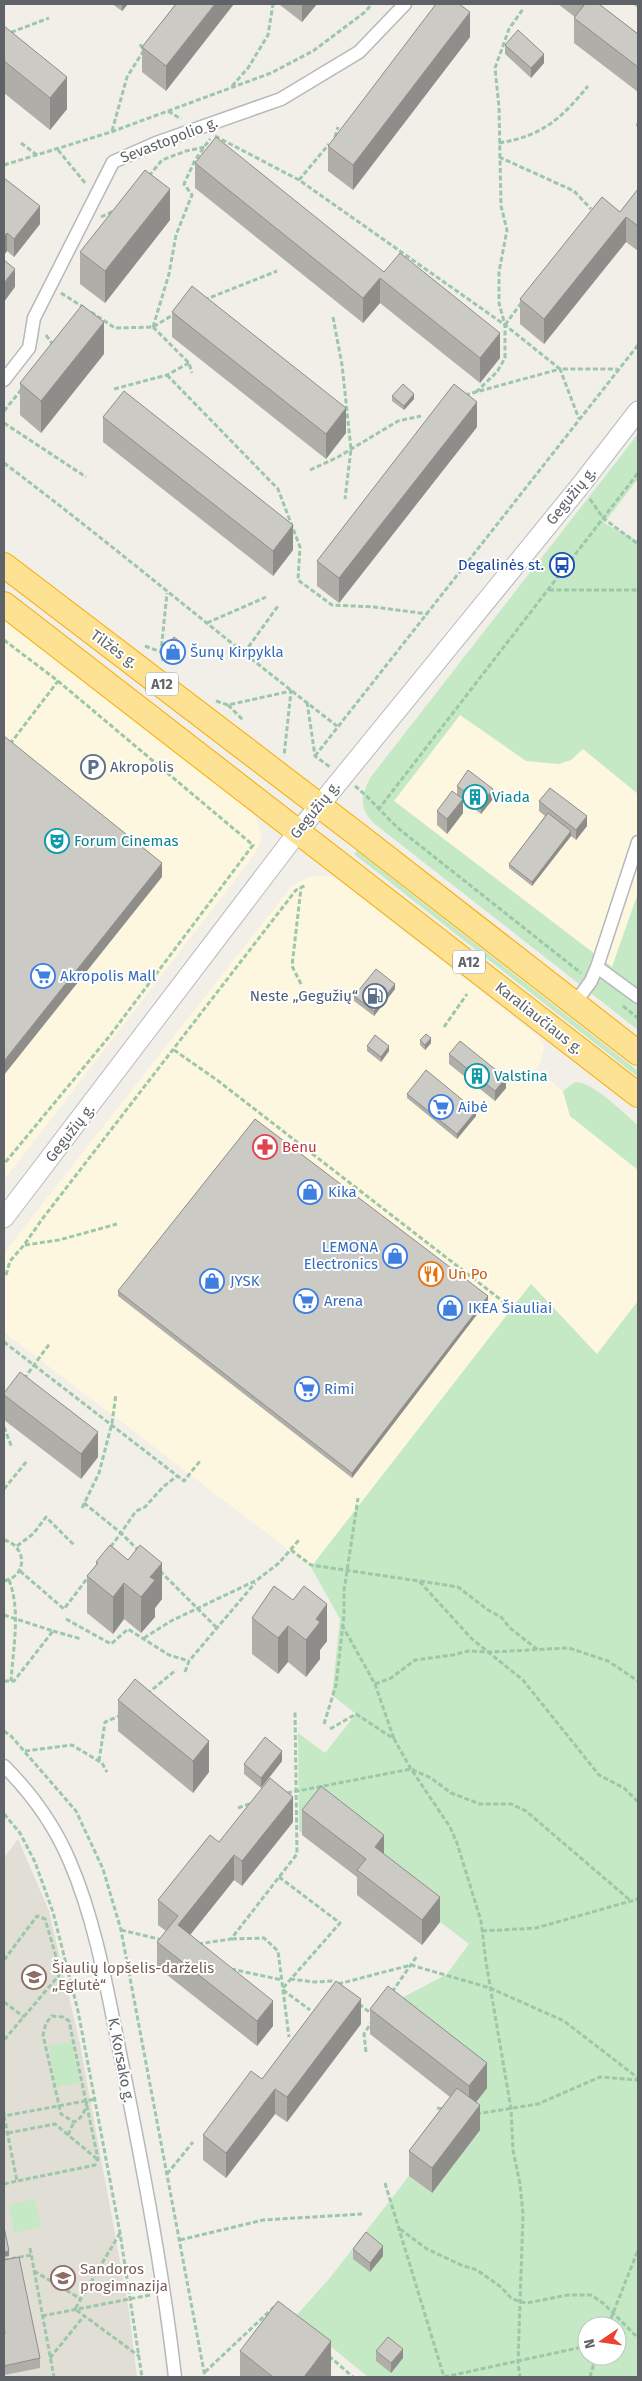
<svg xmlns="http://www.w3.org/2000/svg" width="642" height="2381" font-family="'Fira Sans',sans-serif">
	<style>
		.commercial { fill: #fef7e0 }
		.education { fill: #e1ded6 }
		.green { fill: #c5e8c5; fill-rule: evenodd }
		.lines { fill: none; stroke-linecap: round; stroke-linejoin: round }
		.street-casing { stroke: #b5b8bc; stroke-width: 15 }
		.secondary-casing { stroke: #b6babf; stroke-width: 21 }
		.highway-casing { stroke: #f9ab00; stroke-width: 26 }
		.path { stroke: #9cc7a9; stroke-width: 3; stroke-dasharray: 5 2.5; stroke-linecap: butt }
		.street { stroke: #fff; stroke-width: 12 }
		.secondary { stroke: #fff; stroke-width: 19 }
		.highway { stroke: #fde293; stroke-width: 24 }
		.wall { fill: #afaea9 }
		.shaded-wall { fill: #8f8d8a }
		.building { fill: #cccac5; stroke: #8f8d8a }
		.labels { text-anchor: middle; stroke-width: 4; stroke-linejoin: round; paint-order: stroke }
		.shield { fill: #fff; stroke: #8f9295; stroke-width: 1 }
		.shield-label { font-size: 14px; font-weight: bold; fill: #5f6368 }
		.street-label { font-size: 15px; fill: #5f6368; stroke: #fff }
		.transit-label { font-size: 15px; fill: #164399; stroke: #fff; text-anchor: end }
		.shop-label { font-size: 15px; fill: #366cbe; stroke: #fff; text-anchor: start }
		.service-label { font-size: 15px; fill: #4e5e75; stroke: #fff; text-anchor: start }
		.culture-label { font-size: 15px; fill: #0d838f; stroke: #fff; text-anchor: start }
		.health-label { font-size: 15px; fill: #be3a42; stroke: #fff; text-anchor: start }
		.food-label { font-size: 15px; fill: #c56008; stroke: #fff; text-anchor: start }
		.education-label { font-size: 15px; fill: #785e54; stroke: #fff; text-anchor: start }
	</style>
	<rect width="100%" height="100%" fill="#f1efe8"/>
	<g class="commercial">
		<polygon points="4,617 243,803 255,815 262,838 254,855 4,1180"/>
		<polygon points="460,715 480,728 571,760 583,749 638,794 638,893 612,967 394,801"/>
		<polygon points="320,875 336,878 540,1038 544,1047 540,1063 536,1069 563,1091 570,1116 638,1170 638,1301 597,1355 531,1284 311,1567 4,1332 4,1253 291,887 308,877"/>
	</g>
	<polygon class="education" points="18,1839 49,1911 80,2044 129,2311 137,2377 4,2377 4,1858"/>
	<g class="green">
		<path d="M 638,434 L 638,479 L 604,523 L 638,541 L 638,794 L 583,749 L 571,760 L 559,764 L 526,761 L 460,715 L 394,801 L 612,967 L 638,893 L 638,1030 L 376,825 C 359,810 360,798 370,778 Z"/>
		<polygon points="357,851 638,1071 638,1077 354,854"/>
		<path d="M 575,1082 C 595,1083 622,1112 638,1125 L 638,1170 L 570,1116 L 563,1091 Z"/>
		<path d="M 531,1284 L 597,1354 L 638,1301 L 638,2377 L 368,2377 L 295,2317 L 329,2279 L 409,2176 L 431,2193 L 469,2111 L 385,2007 L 447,1974 L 469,1944 L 375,1872 L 299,1831 L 298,1733 L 325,1753 L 356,1714 L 332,1695 L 340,1619 L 311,1567 ZM 587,2326 L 617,2326 L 617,2356 L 587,2356 Z"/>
		<polygon points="72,2041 80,2083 56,2087 49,2045"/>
		<polygon points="35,2199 41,2227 14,2233 9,2205"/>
	</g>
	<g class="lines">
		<defs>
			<g id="street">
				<polyline points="4,380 29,348 34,318 113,162 156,143 281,99 359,52 405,4"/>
				<polyline points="597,967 638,997"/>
				<polyline points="575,1003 591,981 597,967 638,842"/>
				<path d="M 4,1766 C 32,1794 54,1824 70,1862 C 97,1925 108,1996 122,2063 C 143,2168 163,2272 175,2377"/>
			</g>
			<polyline id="secondary" points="4,1218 297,833 580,486 638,411"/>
			<g id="highway">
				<polyline points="4,565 358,835 638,1053"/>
				<polyline points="4,604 638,1095"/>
			</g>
		</defs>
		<use href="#street" class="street-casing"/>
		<use href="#secondary" class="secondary-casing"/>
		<use href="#highway" class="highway-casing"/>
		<g class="path">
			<polyline points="635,4 638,6"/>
			<polyline points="4,35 49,18"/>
			<polyline points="232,86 248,68 268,35 273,4"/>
			<polyline points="168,111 181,119"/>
			<polyline points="636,125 638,125"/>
			<polyline points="112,131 127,77 144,50 139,43"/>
			<polyline points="215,136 299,180 505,325 560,369 617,369"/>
			<polyline points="335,137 338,127"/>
			<polyline points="21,143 37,155"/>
			<path d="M 499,143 C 542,136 561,119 588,86"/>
			<polyline points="58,150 86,184"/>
			<polyline points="499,157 574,191 591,209"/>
			<polyline points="4,165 111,132 271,73 313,51 365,12 372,4"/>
			<polyline points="149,176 162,160 186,151 205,147"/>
			<polyline points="299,180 329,144"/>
			<polyline points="101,217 116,210"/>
			<polyline points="61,293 83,307"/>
			<polyline points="204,300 277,271"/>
			<polyline points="91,312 115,328 153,327 176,313"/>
			<polyline points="333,317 342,365 351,449 345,499"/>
			<polyline points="505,325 522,302"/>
			<polyline points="153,327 169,274 176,235 192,195 184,184 195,160 210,139"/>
			<polyline points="153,327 189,363 192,373"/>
			<polyline points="46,335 54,346"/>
			<polyline points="167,375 278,489 300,547 298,580 332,605 374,607 428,614"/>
			<polyline points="114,389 167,375 189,363"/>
			<polyline points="476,392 497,372 505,358 505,325 499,303 499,272 507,230 501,206 499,107 495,68 509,29 523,9"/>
			<polyline points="465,395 560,369 579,419"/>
			<polyline points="4,411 21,390"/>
			<polyline points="4,423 86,477"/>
			<path d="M 4,463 C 117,548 225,640 337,726"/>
			<polyline points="310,470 338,457 398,421 421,416"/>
			<polyline points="590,499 603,518 638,544"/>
			<polyline points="549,590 638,590"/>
			<polyline points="207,623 266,597"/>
			<polyline points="4,640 58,681 253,845 108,1038 4,1164"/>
			<polyline points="145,646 161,652"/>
			<polyline points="244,653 278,606"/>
			<polyline points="163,661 161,652 167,593"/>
			<polyline points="216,701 228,705 291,691 284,756"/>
			<polyline points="307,702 315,756 330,767"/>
			<polyline points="228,705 243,720"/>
			<polyline points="10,744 58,681"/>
			<polyline points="315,756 638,345"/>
			<path d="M 355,786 C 371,799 384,815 399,829 L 581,973"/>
			<polyline points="378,810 638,473"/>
			<polyline points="301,984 292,966 301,888"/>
			<polyline points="623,1006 638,1018"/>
			<polyline points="444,1027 467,994"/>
			<polyline points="174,1050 217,1080 505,1303"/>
			<polyline points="25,1245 59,1240 117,1224"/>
			<polyline points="6,1275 10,1261 24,1245 43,1218 296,890 306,885"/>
			<polyline points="4,1342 184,1481 200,1461"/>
			<polyline points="24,1379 50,1343"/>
			<polyline points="4,1427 12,1448"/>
			<polyline points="4,1489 27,1461"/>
			<polyline points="84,1503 121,1533 109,1549"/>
			<polyline points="82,1508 99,1473 112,1423 116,1394"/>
			<path d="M 4,1540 C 27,1546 28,1576 4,1581"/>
			<polyline points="17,1546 33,1534 46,1517 75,1546"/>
			<polyline points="291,1550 311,1565 419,1581 472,1639 523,1680 599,1775 624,1788 638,1802"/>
			<polyline points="139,1551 121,1533 136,1511 145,1507 163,1487 177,1476"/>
			<polyline points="20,1571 64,1609 89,1576"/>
			<polyline points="160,1571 217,1628"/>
			<path d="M 9,1580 C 21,1610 13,1649 11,1681"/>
			<polyline points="420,1581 458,1587 488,1610 501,1617 510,1628 538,1650"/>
			<polyline points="4,1615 53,1631 14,1681 4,1681"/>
			<polyline points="66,1619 111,1644 128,1629 169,1655 189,1661"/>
			<polyline points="342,1625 375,1684 394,1739"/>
			<polyline points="53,1631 81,1639"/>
			<polyline points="144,1638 171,1621 257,1580 279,1563 299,1540"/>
			<polyline points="185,1672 189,1661 255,1583"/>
			<polyline points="375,1684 391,1678 415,1660 453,1655 468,1651 490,1652 569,1648 608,1661 638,1681"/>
			<polyline points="147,1694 176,1670"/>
			<polyline points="324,1724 336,1685 344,1615 344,1591 358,1498"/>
			<polyline points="330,1729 356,1714 394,1739 411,1769 450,1827 457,1843 481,1921 486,1962 511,2109 513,2150 520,2184 523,2214 518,2363 520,2377"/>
			<polyline points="4,1731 11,1736 76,1811 103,1869 121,1930 205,2377"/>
			<polyline points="25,1751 72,1745 102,1763 107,1772"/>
			<polyline points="99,1761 105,1722 121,1715"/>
			<polyline points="287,1793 411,1769 431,1778 451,1793 480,1804 511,1804 526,1811 631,1901"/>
			<polyline points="238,1808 254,1802"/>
			<polyline points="4,1814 20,1833 35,1862 53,1912 78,2011 120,2233 142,2377"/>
			<polyline points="279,1877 340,1923 283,1988"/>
			<polyline points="121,1930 163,1940"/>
			<polyline points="482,1931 536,1928 638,1899"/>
			<polyline points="232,1939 264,1938 278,1951 289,2037"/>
			<polyline points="198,1944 231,1939 297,1854 295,1711"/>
			<polyline points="4,1960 37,1916 45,1919 61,1973 4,2040"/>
			<polyline points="231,1969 282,1980"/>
			<polyline points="290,1979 314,1982 332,1981 337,1985"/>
			<polyline points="338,1984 411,1965 490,1988 564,2021 638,2078"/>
			<polyline points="283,1990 310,2010"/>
			<polyline points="392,1992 417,1956"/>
			<polyline points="4,2002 24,2017"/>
			<polyline points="359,2004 372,2014"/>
			<polyline points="366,2052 364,2034 371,2023"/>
			<polyline points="437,2108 445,2109"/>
			<polyline points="4,2112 4,2116 96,2099"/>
			<polyline points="476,2114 538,2104 600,2077 638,2080"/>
			<path d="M 4,2116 L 17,2181 L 95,2165 L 98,2159 L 69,2021 L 63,2017 L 52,2016 L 46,2023 L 43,2035 L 61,2114 L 74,2122 C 83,2118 86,2109 87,2100"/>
			<polyline points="8,2133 55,2124 97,2159"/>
			<polyline points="68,2135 74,2122"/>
			<polyline points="167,2174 193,2142"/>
			<polyline points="385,2183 444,2377"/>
			<polyline points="4,2184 17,2181"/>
			<polyline points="400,2229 427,2249 461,2265 477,2270 501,2287 511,2298 520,2302 527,2303 568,2295 591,2295 603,2303 638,2338"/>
			<polyline points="120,2233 75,2309 139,2356"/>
			<polyline points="180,2240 263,2220 362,2214"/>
			<polyline points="30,2248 54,2377"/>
			<polyline points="4,2260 31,2255"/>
			<polyline points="34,2271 81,2299"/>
			<polyline points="42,2316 150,2295"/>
			<polyline points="608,2326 638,2250"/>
			<polyline points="329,2356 353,2377"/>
			<polyline points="50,2358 84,2316"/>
			<polyline points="205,2372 275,2306"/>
			<polyline points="444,2377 587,2346"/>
			<polyline points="590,2377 596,2356"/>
		</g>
		<use href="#street" class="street"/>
		<use href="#secondary" class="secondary"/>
		<use href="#highway" class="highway"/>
	</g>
	<g class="wall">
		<polygon points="112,4 128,4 122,11"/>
		<polygon points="176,4 166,91 142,72 142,47"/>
		<polygon points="280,4 317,4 302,22 280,5"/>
		<polygon points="558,4 600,4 600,5 638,34 638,92 574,43 574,18 575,17"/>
		<polygon points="4,26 67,109 50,130 4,93"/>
		<polygon points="470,37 353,190 328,171 328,146"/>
		<polygon points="505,45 544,63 531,78 505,54"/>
		<polygon points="195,163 384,272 500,358 480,383 380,303 363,323 195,188"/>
		<polygon points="4,178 40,224 14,257 7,251 4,255"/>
		<polygon points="638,189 638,251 626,242 544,344 520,324 520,299 620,212"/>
		<polygon points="170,220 105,303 80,284 80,252"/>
		<polygon points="172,312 346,433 326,459 172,337"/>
		<polygon points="104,354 41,433 20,415 20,383"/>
		<polygon points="392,396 414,399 404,410 392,401"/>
		<polygon points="103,417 293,550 273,576 103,442"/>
		<polygon points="477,427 339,603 317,586 317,561"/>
		<polygon points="183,649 173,662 163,655 163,650"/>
		<polygon points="457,786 493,799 481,814 463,800 463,813 447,834 437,825 437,811 457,794"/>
		<polygon points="539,801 587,826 576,840 571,836 532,886 509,868 509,864 545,816 539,811"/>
		<polygon points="395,989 374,1016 354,1001 354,996"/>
		<polygon points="420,1040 431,1043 425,1050 420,1045"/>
		<polygon points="367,1046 389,1051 381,1062 367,1051"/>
		<polygon points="449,1054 506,1088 495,1101 449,1064"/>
		<polygon points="407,1094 476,1116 457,1139 407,1098"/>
		<polygon points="118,1291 488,1300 352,1478 118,1296"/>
		<polygon points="4,1393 98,1457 81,1479 4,1420"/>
		<polygon points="96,1562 162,1599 155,1608 155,1617 141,1633 124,1619 113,1634 87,1613 87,1576 96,1565"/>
		<polygon points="274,1586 327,1641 320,1650 320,1659 306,1677 288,1662 278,1674 252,1654 252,1618"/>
		<polygon points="118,1700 209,1772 193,1793 118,1731"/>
		<polygon points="282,1761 261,1788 244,1774 244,1764"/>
		<polygon points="302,1810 384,1854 440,1922 422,1945 357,1895 357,1877 302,1835"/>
		<polygon points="293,1822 242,1886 234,1880 190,1935 273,2026 257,2046 157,1967 157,1942 166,1931 158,1925 158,1900 219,1842"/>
		<polygon points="370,2009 487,2088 476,2102 480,2130 432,2193 409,2176 409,2151 450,2097 370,2034"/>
		<polygon points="361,2024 287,2122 275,2114 226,2178 203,2160 203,2135 262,2079"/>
		<polygon points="353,2249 383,2256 370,2272 353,2259"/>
		<polygon points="4,2260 40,2358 40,2368 4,2375"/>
		<polygon points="240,2351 331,2377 240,2377"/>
		<polygon points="376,2351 403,2358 391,2373 376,2361"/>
	</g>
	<g class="shaded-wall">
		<polygon points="122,4 128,4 122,11"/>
		<polygon points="215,4 234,4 166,91 166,66"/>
		<polygon points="302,4 317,4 302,22"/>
		<polygon points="470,12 470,37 353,190 353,165"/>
		<polygon points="544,54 544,63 531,78 531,68"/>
		<polygon points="67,77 67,109 50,130 50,98"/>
		<polygon points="170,189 170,220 105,303 105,271"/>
		<polygon points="40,206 40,224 14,257 14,239"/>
		<polygon points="626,217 626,242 544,344 544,319"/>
		<polygon points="7,233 7,251 4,255 4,237"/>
		<polygon points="15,269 15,287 4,302 4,283"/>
		<polygon points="380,278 380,303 363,323 363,298"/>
		<polygon points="104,322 104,354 41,433 41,401"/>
		<polygon points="500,333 500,358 480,383 480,358"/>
		<polygon points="414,394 414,399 404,410 404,406"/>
		<polygon points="477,402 477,427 339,603 339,578"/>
		<polygon points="346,408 346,433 326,459 326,434"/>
		<polygon points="293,525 293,550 273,576 273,551"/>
		<polygon points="183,644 183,649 173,662 173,657"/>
		<polygon points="493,789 493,799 481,814 481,804"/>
		<polygon points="463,799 463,813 447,834 447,819"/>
		<polygon points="587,816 587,826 576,840 576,830"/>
		<polygon points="571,831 571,836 532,886 532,882"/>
		<polygon points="162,863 162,877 4,1075 4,1061"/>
		<polygon points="395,984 395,989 374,1016 374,1011"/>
		<polygon points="431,1038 431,1043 425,1050 425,1045"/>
		<polygon points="389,1046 389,1051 381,1062 381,1057"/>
		<polygon points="506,1078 506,1088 495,1101 495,1091"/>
		<polygon points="476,1111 476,1116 457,1139 457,1134"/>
		<polygon points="488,1296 488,1300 352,1478 352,1473"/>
		<polygon points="98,1432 98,1457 81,1479 81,1454"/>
		<polygon points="162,1563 162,1599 155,1608 155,1617 141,1633 141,1597 150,1577"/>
		<polygon points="124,1583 124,1619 113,1634 113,1597"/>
		<polygon points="327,1604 327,1641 320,1650 320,1659 306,1677 306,1640 316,1619"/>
		<polygon points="288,1626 288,1662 278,1674 278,1638"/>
		<polygon points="209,1741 209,1772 193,1793 193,1761"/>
		<polygon points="282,1751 282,1761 261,1788 261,1778"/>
		<polygon points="293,1797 293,1822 242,1886 242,1861"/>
		<polygon points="384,1835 384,1860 375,1847"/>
		<polygon points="234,1855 234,1880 178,1950 178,1925"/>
		<polygon points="440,1897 440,1922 422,1945 422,1920"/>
		<polygon points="361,1999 361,2024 287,2122 287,2097"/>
		<polygon points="273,2001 273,2026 257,2046 257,2021"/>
		<polygon points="487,2063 487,2088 469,2111 469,2086"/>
		<polygon points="275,2089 275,2114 226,2178 226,2153"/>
		<polygon points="480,2105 480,2130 432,2193 432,2168"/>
		<polygon points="383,2246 383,2256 370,2272 370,2263"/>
		<polygon points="9,2251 9,2256 4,2257 4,2252"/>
		<polygon points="331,2341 331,2377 304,2377"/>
		<polygon points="403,2349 403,2358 391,2373 391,2363"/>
	</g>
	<g class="building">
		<polygon points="176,4 215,4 166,66 142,47"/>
		<polygon points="436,4 459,4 470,12 353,165 328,146"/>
		<polygon points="585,4 599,4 638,34 638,67 574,18"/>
		<polygon points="4,26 67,77 50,98 4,61"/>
		<polygon points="518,30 544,54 531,68 505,45"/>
		<polygon points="216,137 384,272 400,253 500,333 480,358 380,278 363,298 195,163"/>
		<polygon points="145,170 170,189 105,271 80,252"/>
		<polygon points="4,178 40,206 14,239 7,233 4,237"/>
		<polygon points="638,189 638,226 626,217 544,319 520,299 602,197 620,212"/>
		<polygon points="4,260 15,269 4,283"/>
		<polygon points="192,286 346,408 326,434 172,312"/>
		<polygon points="82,305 104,322 41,401 20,383"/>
		<polygon points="403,384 414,394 404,406 392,396"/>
		<polygon points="454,384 477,402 339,578 317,561"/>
		<polygon points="124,391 293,525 273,551 103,417"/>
		<polygon points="174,637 183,644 173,657 163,650"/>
		<polygon points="4,736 162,863 4,1061"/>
		<polygon points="468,770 493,789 481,804 457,786"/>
		<polygon points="550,788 587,816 576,830 539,801"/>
		<polygon points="452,791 463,799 447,819 437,811"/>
		<polygon points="548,813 571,831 532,882 509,864"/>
		<polygon points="376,969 395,984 374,1011 354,996"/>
		<polygon points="426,1034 431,1038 425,1045 420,1040"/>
		<polygon points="375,1035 389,1046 381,1057 367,1046"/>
		<polygon points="460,1041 506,1078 495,1091 449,1054"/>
		<polygon points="426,1070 476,1111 457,1134 407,1094"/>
		<polygon points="255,1119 488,1296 352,1473 118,1291"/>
		<polygon points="20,1372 98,1432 81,1454 4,1395 4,1393"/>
		<polygon points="110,1545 128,1560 140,1545 162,1563 150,1577 155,1580 141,1597 124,1583 113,1597 87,1576 98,1563 96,1562"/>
		<polygon points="274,1586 293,1600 304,1586 327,1604 316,1619 320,1622 306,1640 288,1626 278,1638 252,1618"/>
		<polygon points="135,1679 209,1741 193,1761 118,1700"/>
		<polygon points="265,1737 282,1751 261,1778 244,1764"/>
		<polygon points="270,1778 293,1797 242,1861 234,1855 178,1925 273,2001 257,2021 157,1942 178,1916 158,1900 210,1835 219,1842"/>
		<polygon points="321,1786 384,1835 375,1847 440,1897 422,1920 357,1870 366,1859 302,1810"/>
		<polygon points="336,1981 361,1999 287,2097 275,2089 226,2153 203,2135 251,2071 262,2079"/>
		<polygon points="388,1986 487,2063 469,2086 370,2009"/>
		<polygon points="457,2088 480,2105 432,2168 409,2151"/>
		<polygon points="4,2227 9,2251 4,2252"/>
		<polygon points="366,2232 383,2246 370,2263 353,2249"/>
		<polygon points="19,2257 40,2358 4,2366 4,2334 5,2334 4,2327 4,2260"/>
		<polygon points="278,2301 331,2341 304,2377 273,2377 240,2351"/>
		<polygon points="388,2337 403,2349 391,2363 376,2351"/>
	</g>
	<defs>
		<symbol id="bus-ring" viewBox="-11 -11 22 22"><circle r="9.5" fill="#fff" stroke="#1a4fb4" stroke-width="1.5"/><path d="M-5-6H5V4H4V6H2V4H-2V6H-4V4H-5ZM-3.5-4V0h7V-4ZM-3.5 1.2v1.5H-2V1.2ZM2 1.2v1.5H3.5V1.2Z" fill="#1a4fb4"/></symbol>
		<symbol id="shop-ring" viewBox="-11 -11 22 22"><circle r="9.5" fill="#fff" stroke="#3f7fe0" stroke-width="1.5"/><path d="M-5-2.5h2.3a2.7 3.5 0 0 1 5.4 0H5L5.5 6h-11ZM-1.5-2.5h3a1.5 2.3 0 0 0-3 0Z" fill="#3f7fe0"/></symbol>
		<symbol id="parking-ring" viewBox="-11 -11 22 22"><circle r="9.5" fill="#fff" stroke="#5c6f8a" stroke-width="1.5"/><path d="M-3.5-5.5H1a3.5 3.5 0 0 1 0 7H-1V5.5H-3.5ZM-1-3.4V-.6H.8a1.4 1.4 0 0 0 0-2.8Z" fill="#5c6f8a"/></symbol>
		<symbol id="building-ring" viewBox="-11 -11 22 22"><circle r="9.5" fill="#fff" stroke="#0f9aa8" stroke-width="1.5"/><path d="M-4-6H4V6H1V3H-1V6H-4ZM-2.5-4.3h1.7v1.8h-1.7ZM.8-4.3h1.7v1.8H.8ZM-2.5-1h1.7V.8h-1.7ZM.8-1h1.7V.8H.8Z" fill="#0f9aa8"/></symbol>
		<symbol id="theatre-ring" viewBox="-11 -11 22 22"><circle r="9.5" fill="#fff" stroke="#0f9aa8" stroke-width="1.5"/><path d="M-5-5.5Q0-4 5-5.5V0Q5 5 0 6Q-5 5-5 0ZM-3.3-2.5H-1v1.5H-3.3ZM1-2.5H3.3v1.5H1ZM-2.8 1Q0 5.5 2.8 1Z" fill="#0f9aa8"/></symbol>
		<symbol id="supermarket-ring" viewBox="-11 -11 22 22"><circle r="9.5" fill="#fff" stroke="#3f7fe0" stroke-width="1.5"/><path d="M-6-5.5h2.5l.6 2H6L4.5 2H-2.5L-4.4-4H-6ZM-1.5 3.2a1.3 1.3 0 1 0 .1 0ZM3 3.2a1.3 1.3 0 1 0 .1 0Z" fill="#3f7fe0"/></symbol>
		<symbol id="fuel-ring" viewBox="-11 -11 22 22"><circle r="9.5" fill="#fff" stroke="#5c6f8a" stroke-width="1.5"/><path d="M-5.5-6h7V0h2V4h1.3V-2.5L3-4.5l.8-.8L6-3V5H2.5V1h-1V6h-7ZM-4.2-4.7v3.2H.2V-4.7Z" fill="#5c6f8a"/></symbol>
		<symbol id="pharmacy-ring" viewBox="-11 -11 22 22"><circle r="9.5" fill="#fff" stroke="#e0444e" stroke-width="1.5"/><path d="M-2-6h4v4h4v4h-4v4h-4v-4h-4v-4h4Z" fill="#e0444e"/></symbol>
		<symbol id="restaurant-ring" viewBox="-11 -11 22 22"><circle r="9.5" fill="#fff" stroke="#e8710a" stroke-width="1.5"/><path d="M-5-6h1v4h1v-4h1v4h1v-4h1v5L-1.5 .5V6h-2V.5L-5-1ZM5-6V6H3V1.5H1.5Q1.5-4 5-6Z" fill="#e8710a"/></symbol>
		<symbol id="school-ring" viewBox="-11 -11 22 22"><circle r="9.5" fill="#fff" stroke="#8d6e63" stroke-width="1.5"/><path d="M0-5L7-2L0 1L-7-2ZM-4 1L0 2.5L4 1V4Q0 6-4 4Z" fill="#8d6e63"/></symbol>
	</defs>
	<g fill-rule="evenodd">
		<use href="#bus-ring" x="548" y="551" width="28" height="28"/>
		<use href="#shop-ring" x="159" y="638" width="28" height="28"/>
		<use href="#parking-ring" x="79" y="753" width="28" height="28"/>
		<use href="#building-ring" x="461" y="783" width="28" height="28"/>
		<use href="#theatre-ring" x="43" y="827" width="28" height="28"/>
		<use href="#supermarket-ring" x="29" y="962" width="28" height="28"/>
		<use href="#fuel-ring" x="361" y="982" width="28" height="28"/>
		<use href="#building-ring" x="463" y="1062" width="28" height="28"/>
		<use href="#supermarket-ring" x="427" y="1093" width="28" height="28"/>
		<use href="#pharmacy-ring" x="251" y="1133" width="28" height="28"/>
		<use href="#shop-ring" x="296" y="1178" width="28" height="28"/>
		<use href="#shop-ring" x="381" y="1242" width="28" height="28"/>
		<use href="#restaurant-ring" x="417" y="1260" width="28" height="28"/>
		<use href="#shop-ring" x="198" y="1267" width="28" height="28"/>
		<use href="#supermarket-ring" x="292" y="1287" width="28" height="28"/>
		<use href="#shop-ring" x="436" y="1294" width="28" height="28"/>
		<use href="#supermarket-ring" x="293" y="1375" width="28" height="28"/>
		<use href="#school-ring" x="20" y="1963" width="28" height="28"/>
		<use href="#school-ring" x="49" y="2264" width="28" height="28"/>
	</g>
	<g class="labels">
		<g class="shield">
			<rect x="146" y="672.5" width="32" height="23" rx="4"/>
			<rect x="453" y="950.5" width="32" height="23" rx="4"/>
		</g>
		<g class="shield-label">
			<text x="162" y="689">A12</text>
			<text x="469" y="967">A12</text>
		</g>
		<g class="street-label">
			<text transform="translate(169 140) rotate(-21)" y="5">Sevastopolio g.</text>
			<text transform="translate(571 496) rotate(-51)" y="5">Gegužių g.</text>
			<text transform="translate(114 649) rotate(36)" y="5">Tilžės g.</text>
			<text transform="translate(315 810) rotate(-51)" y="5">Gegužių g.</text>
			<text transform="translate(539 1018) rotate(38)" y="5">Karaliaučiaus g.</text>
			<text transform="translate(70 1133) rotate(-52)" y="5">Gegužių g.</text>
			<text transform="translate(121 2060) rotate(79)" y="5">K. Korsako g.</text>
		</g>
		<g class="transit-label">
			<text x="544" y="570">Degalinės st.</text>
		</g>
		<g class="shop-label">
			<text x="190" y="657">Šunų Kirpykla</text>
			<text x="60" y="981">Akropolis Mall</text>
			<text x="458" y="1112">Aibė</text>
			<text x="328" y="1197">Kika</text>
			<text x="378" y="1252" text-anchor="end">LEMONA<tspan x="378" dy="17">Electronics</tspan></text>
			<text x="230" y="1286">JYSK</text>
			<text x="324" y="1306">Arena</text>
			<text x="468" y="1313">IKEA Šiauliai</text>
			<text x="324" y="1394">Rimi</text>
		</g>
		<g class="service-label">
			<text x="110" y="772">Akropolis</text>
			<text x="358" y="1001" text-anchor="end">Neste „Gegužių“</text>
		</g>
		<g class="culture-label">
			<text x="492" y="802">Viada</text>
			<text x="74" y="846">Forum Cinemas</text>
			<text x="494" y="1081">Valstina</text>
		</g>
		<g class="health-label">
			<text x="282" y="1152">Benu</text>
		</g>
		<g class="food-label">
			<text x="448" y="1279">Un Po</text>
		</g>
		<g class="education-label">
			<text x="52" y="1973">Šiaulių lopšelis-darželis<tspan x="52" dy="17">„Eglutė“</tspan></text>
			<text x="80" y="2274">Sandoros<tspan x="80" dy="17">progimnazija</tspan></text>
		</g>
	</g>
	<rect width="642" height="2381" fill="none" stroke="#5f6368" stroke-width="10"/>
	<g transform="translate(602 2341) rotate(257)"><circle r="24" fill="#ffffff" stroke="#bfc1c3"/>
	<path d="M0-4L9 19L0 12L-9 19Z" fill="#ea4335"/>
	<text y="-8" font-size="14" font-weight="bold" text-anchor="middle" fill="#5f6368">N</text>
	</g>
</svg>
